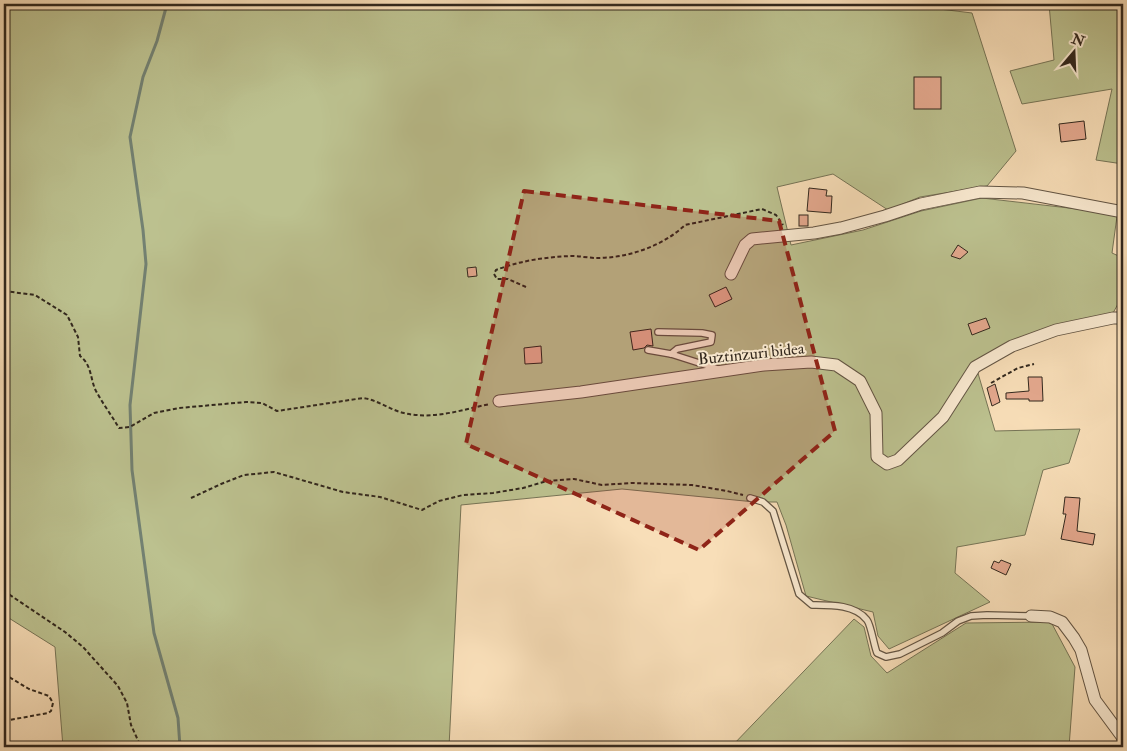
<svg xmlns="http://www.w3.org/2000/svg" width="1127" height="751" font-family="'IM FELL Double Pica',serif">
	<style>
		.green { fill: #bcc18f; stroke: #767456 }
		.lines { fill: none; stroke-linecap: round; stroke-linejoin: round }
		.stream { stroke: #738172; stroke-width: 3 }
		.building { fill: #e5a98f; stroke: #31271d }
		.lane-casing { stroke: #635544; stroke-width: 8 }
		.street-casing { stroke: #635544; stroke-width: 13 }
		.path { stroke: #31271d; stroke-width: 2; stroke-dasharray: 4 2.5; stroke-linecap: butt }
		.lane { stroke: #faead1; stroke-width: 5.5 }
		.street { stroke: #faead1; stroke-width: 11 }
		.marked { fill: #8f2418; fill-opacity: 0.2; stroke: #8f2418; stroke-width: 4; stroke-dasharray: 10 6; stroke-linejoin: round }
		.labels { text-anchor: middle; stroke-width: 4; stroke-linejoin: round; paint-order: stroke }
		.street-label { font-size: 16px; fill: #31271d; stroke: #faead1 }
	</style>
	<rect width="100%" height="100%" fill="#f8deb8"/>
	<filter id="stains"><feTurbulence type="fractalNoise" baseFrequency=".004" numOctaves="4"/><feColorMatrix values="0 0 0 0 .2 0 0 0 0 .09 0 0 0 0 .02 0 0 0 .5 -.17"/></filter>
	<radialGradient id="worn" r=".72"><stop offset=".6" stop-color="#630" stop-opacity="0"/><stop offset="1" stop-color="#630" stop-opacity=".3"/></radialGradient>
	<g class="green">
		<polygon points="4,4 899,4 972,13 1016,151 987,186 920,197 888,210 833,174 777,187 791,245 863,230 921,211 982,198 1086,210 1117,216 1112,253 1123,258 1123,295 1113,313 975,363 995,431 1080,429 1069,463 1043,470 1025,535 957,547 955,573 990,602 889,649 878,636 873,612 806,596 786,525 777,502 755,502 622,489 461,505 449,747 63,747 55,647 4,615"/>
		<polygon points="1049,4 1123,4 1123,164 1096,160 1112,89 1022,104 1010,71 1054,60"/>
		<polygon points="854,619 864,627 871,656 887,673 966,623 1051,622 1075,667 1069,747 731,747"/>
	</g>
	<g class="lines">
		<polyline class="stream" points="167,4 157,41 143,77 130,137 143,230 146,264 130,405 132,470 154,633 178,718 180,747"/>
	</g>
	<g class="building">
		<rect x="914" y="77" width="27" height="32"/>
		<polygon points="1084,121 1086,139 1061,142 1059,124"/>
		<polygon points="809,188 827,190 826,196 832,196 831,213 807,211"/>
		<rect x="799" y="215" width="9" height="11"/>
		<polygon points="958,245 968,252 960,259 951,256"/>
		<polygon points="476,267 477,276 468,277 467,268"/>
		<polygon points="726,287 732,299 715,307 709,295"/>
		<polygon points="986,318 990,328 972,335 968,324"/>
		<polygon points="651,329 653,346 647,345 644,348 633,350 630,332"/>
		<polygon points="541,346 542,363 525,364 524,348"/>
		<polygon points="1028,377 1042,377 1043,401 1029,401 1029,399 1006,399 1006,393 1029,391"/>
		<polygon points="995,384 1000,402 992,406 987,388"/>
		<polygon points="1065,497 1080,498 1077,531 1095,534 1093,545 1061,539 1066,514 1063,514"/>
		<polygon points="1001,560 1011,564 1006,575 991,568 994,561 999,563"/>
	</g>
	<g class="lines">
		<defs>
			<g id="lane">
				<polyline points="658,332 702,333 712,335 711,342 677,349 671,354"/>
				<polyline points="648,350 671,354 718,369"/>
				<path d="M 750,498 L 763,502 L 773,511 L 799,594 L 812,605 C 829,605 855,604 867,620 C 871,625 874,646 877,653 L 886,657 L 900,654 L 942,633 L 958,621 L 971,616 L 987,615 L 1031,616"/>
			</g>
			<g id="street">
				<polyline points="731,274 745,245 752,239 814,233 841,228 885,216 921,204 980,192 1023,193 1123,212"/>
				<polyline points="499,401 581,392 764,365 811,362 836,365 860,381 876,413 877,457 887,464 898,460 943,417 975,367 1012,346 1056,330 1113,318 1123,318"/>
				<polyline points="1031,616 1050,617 1062,622 1074,638 1081,650 1095,700 1123,738"/>
			</g>
		</defs>
		<use href="#lane" class="lane-casing"/>
		<use href="#street" class="street-casing"/>
		<g class="path">
			<path d="M 526,287 L 508,279 L 497,279 L 494,274 L 496,270 C 519,261 545,257 571,256 C 580,256 589,258 597,258 C 628,258 663,246 685,225 L 762,209 L 776,215 L 783,225"/>
			<path d="M 4,291 L 35,295 L 67,315 L 78,337 L 80,356 C 92,365 90,379 96,391 C 103,404 112,416 119,428 L 130,427 L 154,413 L 179,408 L 246,402 L 262,403 L 277,411 L 363,398 C 378,400 390,410 404,413 C 433,420 461,410 490,404"/>
			<polyline points="991,383 1018,368 1034,364"/>
			<polyline points="191,498 221,484 244,475 274,472 343,492 380,497 422,510 439,501 463,495 493,493 523,488 547,481 574,479 602,485 631,483 692,485 727,491 743,495"/>
			<polyline points="4,591 65,632 83,647 118,686 127,703 131,725 141,747"/>
			<polyline points="4,674 29,689 49,696 53,703 51,711 48,713 4,721"/>
		</g>
		<use href="#lane" class="lane"/>
		<use href="#street" class="street"/>
	</g>
	<path class="marked" d="M 524,191 L 779,221 L 835,431 L 699,550 L 466,444 Z"/>
	<g class="labels">
		<g class="street-label">
			<text transform="translate(751 353) rotate(-6)" y="6">Buztinzuri bidea</text>
		</g>
	</g>
	<rect width="1127" height="751" fill="none" stroke="#f8deb8" stroke-width="20"/>
	<rect x="5" y="5" width="1117" height="741" fill="none" stroke="#31271d" stroke-width="2.5"/>
	<rect x="10" y="10" width="1107" height="731" fill="none" stroke="#31271d"/>
	<g transform="translate(1074 52) rotate(19)" stroke="#faead1" stroke-width="4" paint-order="stroke">
	<path d="M0-4L9 19L0 12L-9 19Z" fill="#31271d"/>
	<text y="-8" font-size="14" font-weight="bold" text-anchor="middle" fill="#31271d">N</text>
	</g>
	<rect width="100%" height="100%" filter="url(#stains)"/>
	<rect width="100%" height="100%" fill="url(#worn)"/>
</svg>
